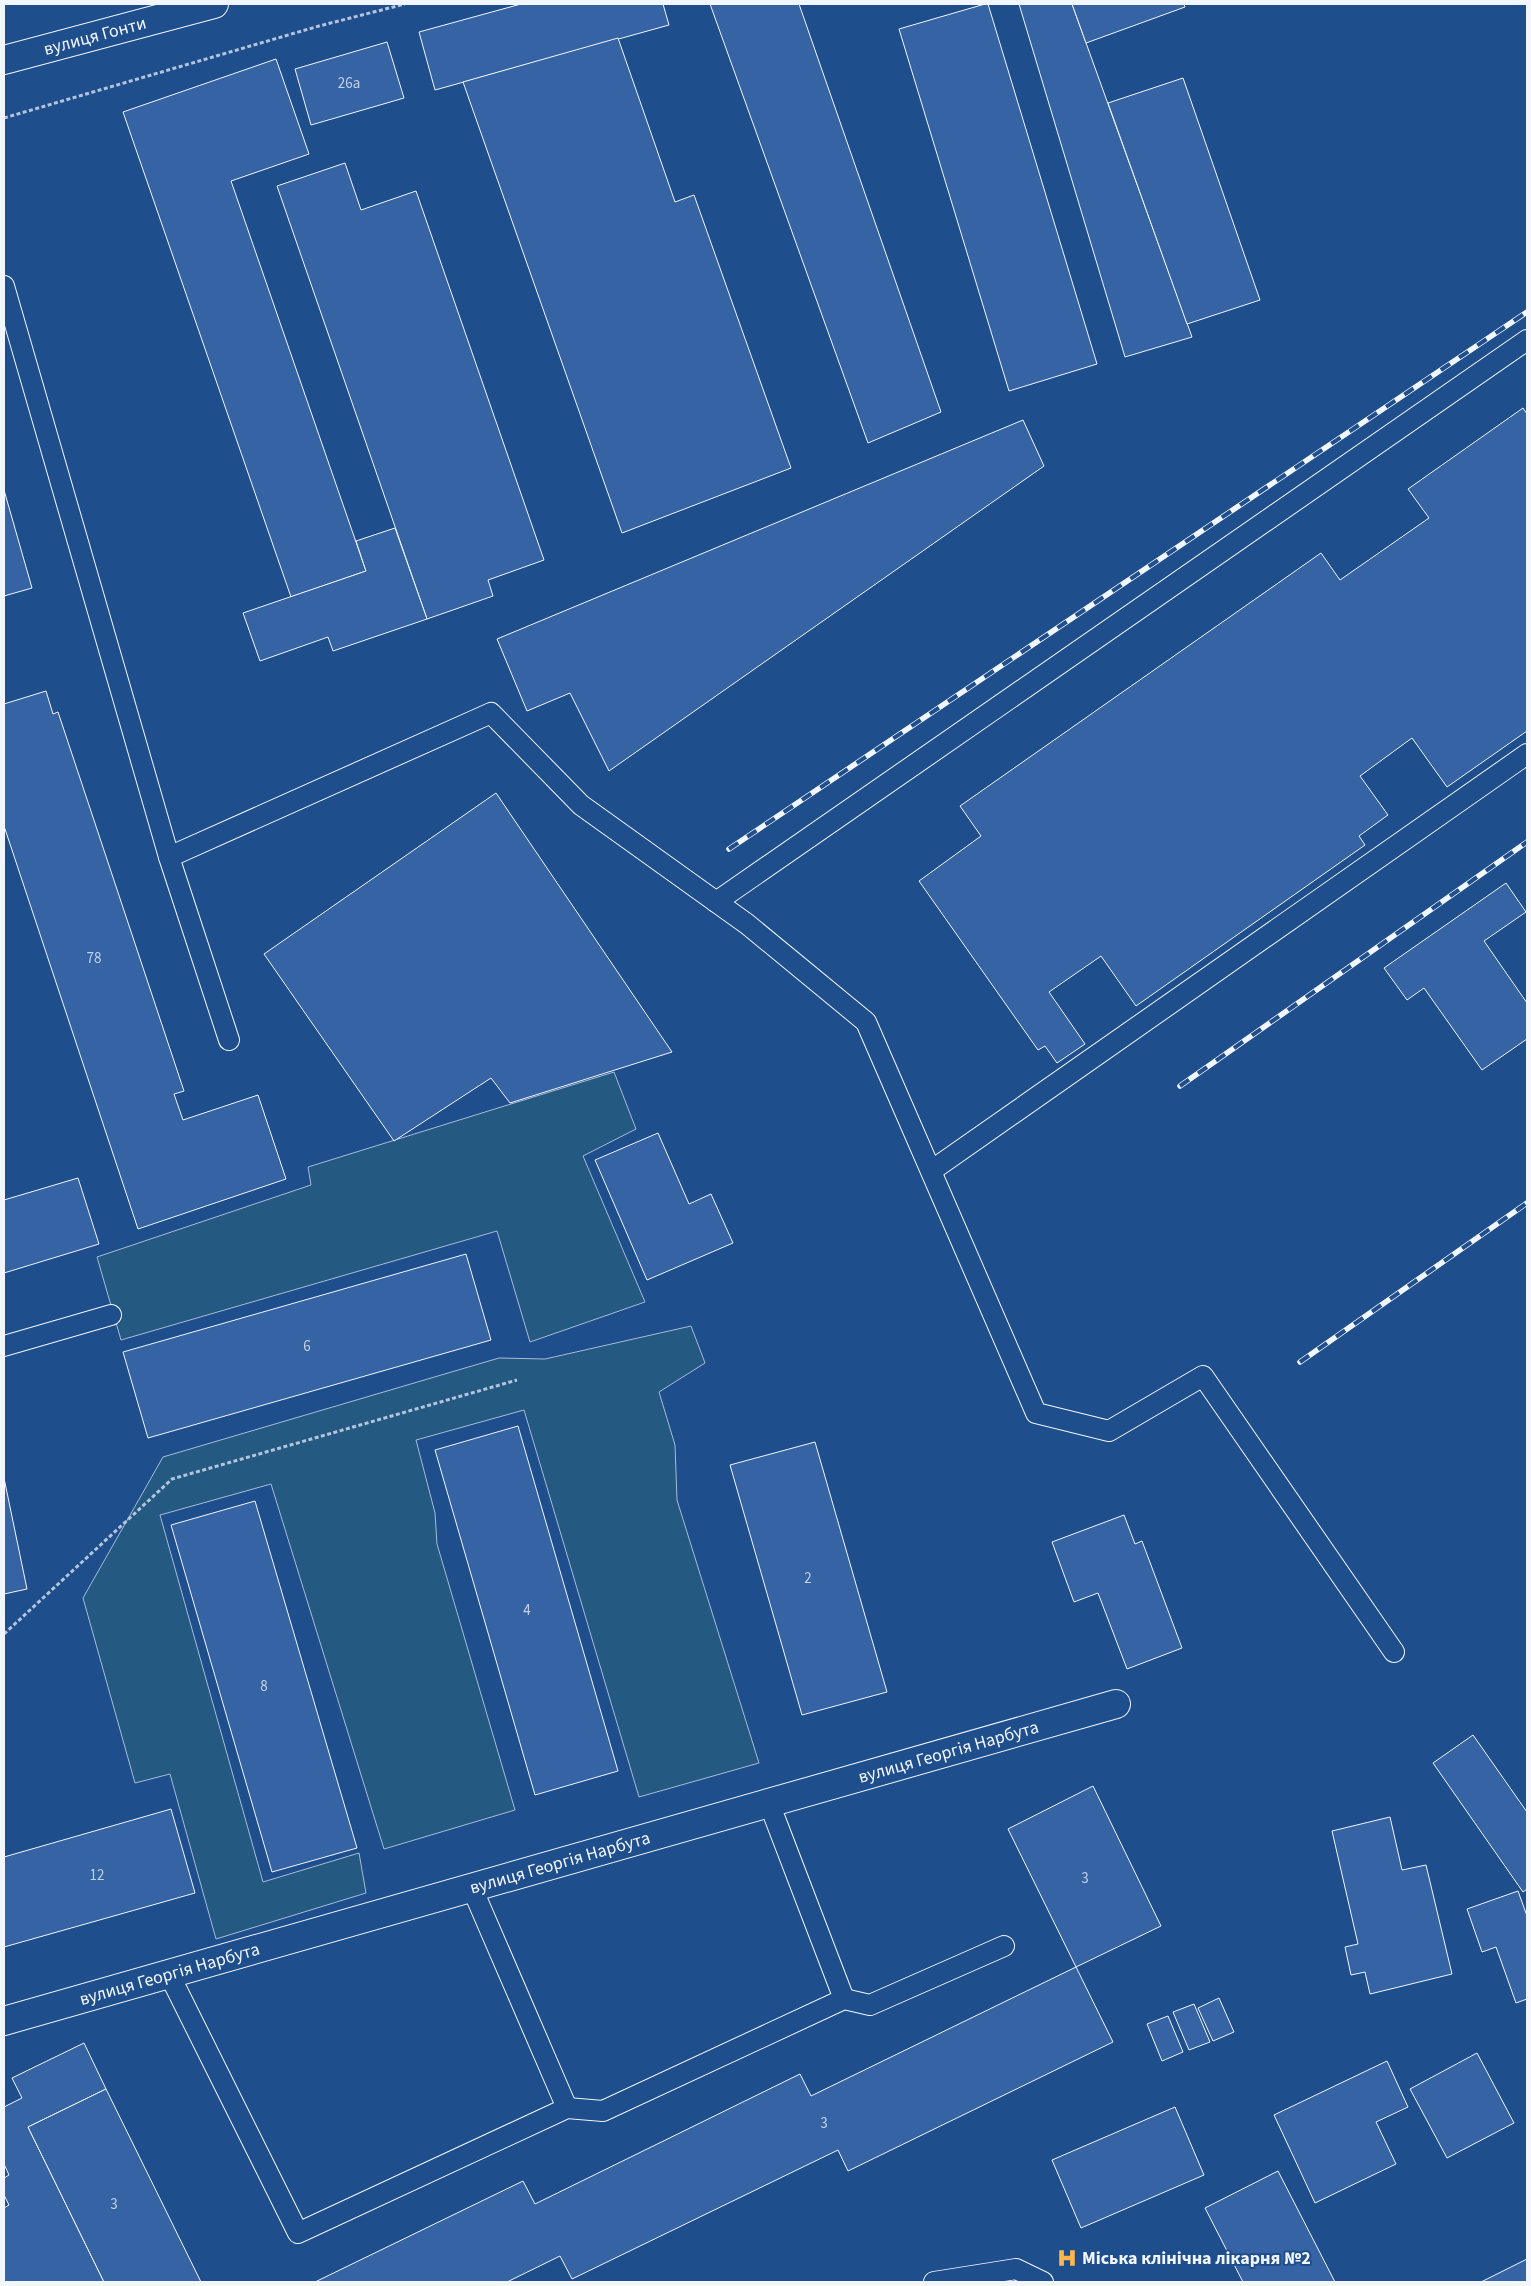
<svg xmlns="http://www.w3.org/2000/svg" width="1531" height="2286" font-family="'Source Sans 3',sans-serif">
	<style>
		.green { fill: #245a82; stroke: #a8bbd7 }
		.building { fill: #3563a3; stroke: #f2f6ff }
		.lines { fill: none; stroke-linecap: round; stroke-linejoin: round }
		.service-casing { stroke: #f2f6ff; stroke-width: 22 }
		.minor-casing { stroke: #f2f6ff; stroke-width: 30 }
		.tertiary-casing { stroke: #f2f6ff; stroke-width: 30 }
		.path { stroke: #b3c4dc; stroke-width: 3; stroke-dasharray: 4 2.5; stroke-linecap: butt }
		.service { stroke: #1f4e8c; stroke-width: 20 }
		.minor { stroke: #1f4e8c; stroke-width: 28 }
		.tertiary { stroke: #1f4e8c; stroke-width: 28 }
		.rail-casing { stroke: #f2f6ff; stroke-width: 5.5 }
		.rail { stroke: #1f4e8c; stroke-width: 4; stroke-dasharray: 11; stroke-linecap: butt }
		.labels { text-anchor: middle; stroke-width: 4; stroke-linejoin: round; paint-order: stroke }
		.number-label { font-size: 15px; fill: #c3d1e8 }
		.street-label { font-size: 18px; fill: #f2f6ff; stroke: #1f4e8c }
		.poi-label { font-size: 18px; font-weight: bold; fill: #f2f6ff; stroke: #1f4e8c; text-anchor: start }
	</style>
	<rect width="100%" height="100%" fill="#1f4e8c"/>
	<g class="green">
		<polygon points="614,1072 636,1129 583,1156 645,1302 530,1342 497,1231 121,1340 97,1257 311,1185 308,1167"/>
		<polygon points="691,1326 705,1363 659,1392 675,1445 677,1500 759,1763 639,1797 524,1410 416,1440 435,1513 437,1544 515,1810 384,1849 271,1484 160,1515 263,1882 359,1853 366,1893 216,1939 170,1774 135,1783 83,1598 163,1457 499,1358 545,1359"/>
	</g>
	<g class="building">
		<polygon points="521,4 663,4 669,25 435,90 419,32"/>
		<polygon points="710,4 799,4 941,412 868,443"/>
		<polygon points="985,4 988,4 1097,364 1009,391 899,29"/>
		<polygon points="1019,4 1072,4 1192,337 1125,357"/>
		<polygon points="1072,4 1184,4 1185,7 1086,43"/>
		<polygon points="618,38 675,202 694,195 791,468 622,533 463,82"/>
		<polygon points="387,42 404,98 311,125 295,69"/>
		<polygon points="276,59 309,154 231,181 366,571 291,597 123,112"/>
		<polygon points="1183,78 1260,300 1187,324 1108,103"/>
		<polygon points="345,163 361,210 416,191 544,560 488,580 493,596 427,619 277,186"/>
		<polygon points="1523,408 1527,414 1527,731 1447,787 1412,738 1360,776 1388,815 1359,836 1365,845 1136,1006 1101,956 1049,992 1085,1044 1057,1063 1045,1046 1038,1050 919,881 981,836 960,806 1321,553 1340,580 1429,518 1408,489"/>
		<polygon points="1023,420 1044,466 609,771 570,693 527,711 497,639"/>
		<polygon points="4,490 32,588 4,596"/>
		<polygon points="395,528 427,619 333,651 328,637 260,661 243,613 366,571 356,541"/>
		<polygon points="46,691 53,714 58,712 184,1091 174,1094 183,1120 258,1095 286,1179 138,1229 4,826 4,704"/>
		<polygon points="496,793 672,1052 510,1103 491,1078 394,1141 264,954"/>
		<polygon points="1506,883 1526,912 1484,941 1527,1003 1527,1039 1482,1070 1424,988 1407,1000 1384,968"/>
		<polygon points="658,1133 689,1204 711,1194 733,1243 647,1280 595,1160"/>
		<polygon points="78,1178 99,1244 4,1273 4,1200"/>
		<polygon points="466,1254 491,1340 148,1438 123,1352"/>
		<polygon points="518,1426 618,1771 535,1795 435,1450"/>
		<polygon points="815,1442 887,1692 802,1715 730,1465"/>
		<polygon points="4,1478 27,1589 4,1594"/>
		<polygon points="255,1501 357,1848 272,1872 171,1525"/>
		<polygon points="1124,1515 1135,1544 1142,1541 1182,1648 1127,1669 1098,1593 1074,1602 1052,1542"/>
		<polygon points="1473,1735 1527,1812 1527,1889 1523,1892 1433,1763"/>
		<polygon points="1093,1786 1161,1926 1076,1967 1008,1829"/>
		<polygon points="171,1809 195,1893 4,1947 4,1857"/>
		<polygon points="1390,1817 1402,1870 1426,1865 1452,1974 1370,1994 1365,1972 1351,1975 1345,1947 1358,1944 1332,1831"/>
		<polygon points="1518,1891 1527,1916 1527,1999 1516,2003 1496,1947 1482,1952 1467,1909"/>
		<polygon points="1076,1967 1113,2042 848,2171 838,2150 572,2279 560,2256 507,2282 315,2282 523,2181 535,2204 800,2074 811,2096"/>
		<polygon points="1219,1998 1234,2032 1213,2041 1198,2008"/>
		<polygon points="1194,2004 1210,2042 1189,2050 1173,2012"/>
		<polygon points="1168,2016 1183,2052 1162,2061 1147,2024"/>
		<polygon points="84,2043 106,2089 28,2127 104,2282 4,2282 4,2208 9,2205 4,2195 4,2178 9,2175 4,2164 4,2107 22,2098 12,2078"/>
		<polygon points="1477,2053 1514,2123 1447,2158 1410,2089"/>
		<polygon points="1387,2061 1408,2107 1376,2122 1396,2164 1315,2203 1274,2115"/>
		<polygon points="106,2089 201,2282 104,2282 28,2127"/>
		<polygon points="1175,2107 1204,2175 1081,2228 1052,2160"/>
		<polygon points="1278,2171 1335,2282 1243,2282 1205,2208"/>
		<polygon points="1527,2259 1527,2282 1481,2282"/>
	</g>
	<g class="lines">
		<defs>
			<g id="service">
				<polyline points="4,286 169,857 229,1040"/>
				<polyline points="169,857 491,713 581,805 747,924 866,1022 1036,1413 1109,1431 1203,1376 1394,1652"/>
				<polyline points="716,902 1527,340"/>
				<polyline points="931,1171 1527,754"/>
				<polyline points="4,1346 111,1315"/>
				<polyline points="769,1803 844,1999"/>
				<polyline points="472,1888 567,2108"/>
				<polyline points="169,1974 298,2233 567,2108 603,2111 844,1999 870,2005 1004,1946"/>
				<polyline points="934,2282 1016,2269 1043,2282"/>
			</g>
			<g id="minor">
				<path id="s1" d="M 4,2021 L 1116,1704"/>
			</g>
			<g id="tertiary">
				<path id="s2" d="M 4,60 L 214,4"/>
			</g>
		</defs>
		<use href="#service" class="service-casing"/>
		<use href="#minor" class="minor-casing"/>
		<use href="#tertiary" class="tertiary-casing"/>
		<g class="path">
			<polyline points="4,118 319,26 405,4"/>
			<polyline points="4,1634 172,1479 517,1380"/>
		</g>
		<use href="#service" class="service"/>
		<use href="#minor" class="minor"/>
		<use href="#tertiary" class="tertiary"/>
		<defs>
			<g id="rail">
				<polyline points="729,849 1527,312"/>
				<polyline points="1180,1086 1527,842"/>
				<polyline points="1300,1362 1527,1203"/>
			</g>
		</defs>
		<use href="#rail" class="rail-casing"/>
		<use href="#rail" class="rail"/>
	</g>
	<defs>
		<symbol id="hospital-bare" viewBox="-9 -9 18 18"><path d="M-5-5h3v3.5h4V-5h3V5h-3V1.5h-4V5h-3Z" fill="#ffb74d" stroke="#1f4e8c" stroke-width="2.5" paint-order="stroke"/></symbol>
	</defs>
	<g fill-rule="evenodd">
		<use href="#hospital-bare" x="1053" y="2244" width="28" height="28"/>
	</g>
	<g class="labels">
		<g class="number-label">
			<text x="349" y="88">26а</text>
			<text x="94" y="963">78</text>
			<text x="307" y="1351">6</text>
			<text x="808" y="1583">2</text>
			<text x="527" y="1615">4</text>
			<text x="264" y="1691">8</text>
			<text x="97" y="1880">12</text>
			<text x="1085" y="1883">3</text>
			<text x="824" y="2128">3</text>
			<text x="114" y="2209">3</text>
		</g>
		<g class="street-label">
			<text dy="6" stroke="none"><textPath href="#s2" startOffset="94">вулиця Гонти</textPath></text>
			<text dy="6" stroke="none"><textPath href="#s1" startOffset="982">вулиця Георгія Нарбута</textPath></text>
			<text dy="6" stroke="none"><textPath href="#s1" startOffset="578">вулиця Георгія Нарбута</textPath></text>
			<text dy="6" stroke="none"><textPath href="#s1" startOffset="172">вулиця Георгія Нарбута</textPath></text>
		</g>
		<g class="poi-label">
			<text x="1082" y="2264">Міська клінічна лікарня №2</text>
		</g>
	</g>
	<rect width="1531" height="2286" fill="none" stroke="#f2f6ff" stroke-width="10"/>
</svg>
